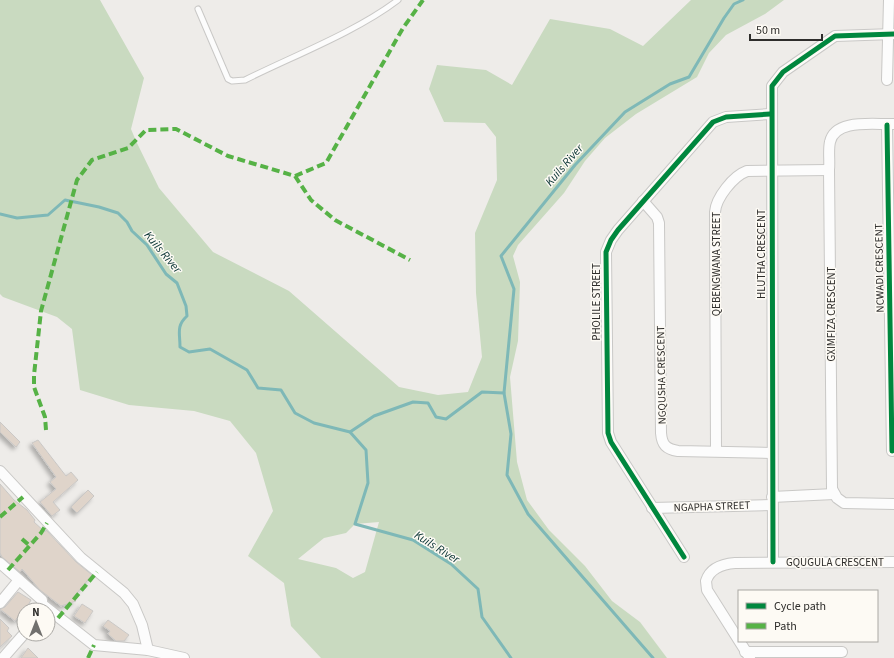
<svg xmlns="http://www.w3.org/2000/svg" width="894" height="658" font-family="'Source Sans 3',sans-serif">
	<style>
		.green { fill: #c9dac0; fill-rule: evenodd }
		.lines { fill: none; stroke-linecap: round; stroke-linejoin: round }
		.stream { stroke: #7eb8b7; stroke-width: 3 }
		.building { fill: #dfd4ca; stroke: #cac8c6; filter: url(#shadow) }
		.lane-casing { stroke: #c9c8c6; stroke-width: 7 }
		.street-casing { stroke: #c9c8c6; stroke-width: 12 }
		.lane { stroke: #fcfcfc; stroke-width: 5 }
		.street { stroke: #fcfcfc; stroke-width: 10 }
		.quiet { stroke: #56b246; stroke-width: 4; stroke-dasharray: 8 4; stroke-linecap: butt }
		.cycleway-casing { stroke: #fdfaf4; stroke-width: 8 }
		.cycleway { stroke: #00873e; stroke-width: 5 }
		.labels { text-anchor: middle; stroke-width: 3; stroke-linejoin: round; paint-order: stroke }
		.street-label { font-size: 11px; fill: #2e2d2b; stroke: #fdfaf4 }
		.water-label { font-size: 12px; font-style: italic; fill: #093434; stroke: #fdfaf4 }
	</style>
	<defs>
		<filter id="shadow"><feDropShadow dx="-3" dy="3" stdDeviation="2" flood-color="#0004"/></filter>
	</defs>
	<rect width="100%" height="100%" fill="#eeece9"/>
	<path class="green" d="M 0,0 L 100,0 L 144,78 L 131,129 L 136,141 L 159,188 L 213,252 L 289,291 L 399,387 L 438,395 L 468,392 L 482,357 L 476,293 L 475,233 L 497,180 L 496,137 L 485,123 L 444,122 L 429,89 L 437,65 L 486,70 L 512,85 L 550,19 L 610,29 L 643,46 L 691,0 L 784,0 L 765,14 L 726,35 L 709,53 L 697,77 L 636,114 L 605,138 L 585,161 L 564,193 L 518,245 L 513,256 L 520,282 L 518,341 L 510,377 L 517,462 L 527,500 L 549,530 L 585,566 L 612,601 L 640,622 L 667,658 L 321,658 L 291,626 L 284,583 L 248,556 L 273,511 L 256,453 L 230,421 L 194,411 L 129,405 L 80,390 L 72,329 L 57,317 L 3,297 L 0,294 ZM 379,522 L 365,572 L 353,578 L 336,568 L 298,559 L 324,538 L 346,533 L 355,524 Z"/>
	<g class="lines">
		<g class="stream">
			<path d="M 0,214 L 17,218 L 48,215 L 65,200 L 99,207 L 118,213 L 127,222 L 132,231 L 147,245 L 166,274 L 177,283 L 186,306 L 187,316 C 176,326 180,333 180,347 L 189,352 L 210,349 L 247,370 L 258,388 L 281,390 L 295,413 L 314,423 L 350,432 L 366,450 L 368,483 L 355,524 L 413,540 L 451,564 L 478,589 L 482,617 L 511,658"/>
			<polyline points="350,432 374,416 413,402 428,403 436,417 446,419 482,392 504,393"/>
			<polyline points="653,658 528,514 507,475 511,434 504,393 514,289 501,256 575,165 625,112 670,84 689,77 724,18 734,4 743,0"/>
		</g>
	</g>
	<g class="building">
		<polygon points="0,422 20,442 16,447 0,432"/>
		<polygon points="38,440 66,476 71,472 78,480 53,502 60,510 52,516 40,502 56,489 50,482 56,477 32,443"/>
		<polygon points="0,484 14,500 27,510 35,520 34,522 45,532 46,530 76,562 92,575 73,598 76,601 61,606 40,590 22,569 20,572 2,557 0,553"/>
		<polygon points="88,490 94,496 77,513 71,507"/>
		<polygon points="18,592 31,600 20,620 17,618 15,621 0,609 5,607"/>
		<polygon points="82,604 93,611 85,623 74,616"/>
		<polygon points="0,619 9,628 7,631 12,636 0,647"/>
		<polygon points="108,620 129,635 124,641 116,641 108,634 110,631 103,626"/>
		<polygon points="28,648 38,658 21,658"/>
	</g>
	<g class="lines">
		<defs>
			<path id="lane" d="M 198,9 L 228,79 L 232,81 L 245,80 C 293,56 356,32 398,0"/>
			<g id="street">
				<polyline points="887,80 889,0"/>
				<path d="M 894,124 C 875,125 835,118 830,142 C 828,150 830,161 829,170 L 832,489 L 837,498 L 844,503 L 894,504"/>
				<polyline points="887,125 892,451"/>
				<path d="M 643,201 L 657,217 L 659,223 L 661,433 C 662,445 666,449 678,451 L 772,453"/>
				<path d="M 716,451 L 715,212 C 716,198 733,176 747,171 L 829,170"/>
				<polyline points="0,471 81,558 124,593 133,604 142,625 148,650"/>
				<polyline points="772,497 834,494"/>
				<polyline points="652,508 772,505"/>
				<polyline points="684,557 611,442 608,433 606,252 611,240 618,230 713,122 726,117 770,114"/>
				<polyline points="773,562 772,86 783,72 835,36 894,34"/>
				<polyline points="0,563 42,600 42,610"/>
				<polyline points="0,603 19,580"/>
				<polyline points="43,605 94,645 148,650 184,658"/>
				<polyline points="745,652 842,652"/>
				<polyline points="3,658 24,634"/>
				<path d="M 750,658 L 707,590 L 706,581 C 710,568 722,564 735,563 L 894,562"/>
			</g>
		</defs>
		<use href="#lane" class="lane-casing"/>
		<use href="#street" class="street-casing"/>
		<use href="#lane" class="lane"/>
		<use href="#street" class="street"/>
		<g class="quiet">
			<polyline points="295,176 326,163 403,28 423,0"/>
			<polyline points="46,430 45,417 34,387 34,375 41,311 77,180 92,160 128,148 146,130 176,129 228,156 295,176 311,200 335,220 410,260"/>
			<polyline points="0,517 23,497"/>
			<polyline points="22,539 30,546"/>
			<polyline points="8,570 41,533 47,523"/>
			<polyline points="58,618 97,572"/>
			<polyline points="88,658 94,645"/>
		</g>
		<defs>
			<g id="cycleway">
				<polyline points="887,125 892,451"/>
				<polyline points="684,557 611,442 608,433 606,252 611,240 618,230 713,122 726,117 770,114"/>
				<polyline points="773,562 772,86 783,72 835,36 894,34"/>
			</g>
		</defs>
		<use href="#cycleway" class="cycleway-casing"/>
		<use href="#cycleway" class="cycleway"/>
	</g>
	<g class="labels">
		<g class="street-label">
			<text transform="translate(761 254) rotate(-90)" y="4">HLUTHA CRESCENT</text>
			<text transform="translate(716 264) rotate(-90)" y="4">QEBENGWANA STREET</text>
			<text transform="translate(879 268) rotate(-91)" y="4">NCWADI CRESCENT</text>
			<text transform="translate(596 302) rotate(-90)" y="4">PHOLILE STREET</text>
			<text transform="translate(831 314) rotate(-90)" y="4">GXIMFIZA CRESCENT</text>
			<text transform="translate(661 375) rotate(-91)" y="4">NGQUSHA CRESCENT</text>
			<text transform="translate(712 506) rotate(-2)" y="4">NGAPHA STREET</text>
			<text x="835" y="566">GQUGULA CRESCENT</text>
		</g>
		<g class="water-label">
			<text transform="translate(564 165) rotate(-49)" y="4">Kuils River</text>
			<text transform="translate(163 252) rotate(50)" y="4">Kuils River</text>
			<text transform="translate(437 547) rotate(32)" y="4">Kuils River</text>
		</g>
	</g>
	<rect x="738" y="590" width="140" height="52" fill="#fdfaf4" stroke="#aaa8a4"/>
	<rect x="746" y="603" width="20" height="6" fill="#00873e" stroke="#aaa8a4"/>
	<text x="774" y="610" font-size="12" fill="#2e2d2b">Cycle path</text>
	<rect x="746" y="623" width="20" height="6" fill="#56b246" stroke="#aaa8a4"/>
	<text x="774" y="630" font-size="12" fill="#2e2d2b">Path</text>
	<g transform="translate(36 622)"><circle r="19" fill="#fdfaf4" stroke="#aaa8a4"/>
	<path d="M0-3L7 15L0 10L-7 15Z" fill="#71706e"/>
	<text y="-6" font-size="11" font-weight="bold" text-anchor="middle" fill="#2e2d2b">N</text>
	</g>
	<path d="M750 34v6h72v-6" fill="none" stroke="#2e2d2b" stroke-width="2"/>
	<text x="756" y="34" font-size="12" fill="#2e2d2b" stroke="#fdfaf4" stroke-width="3" paint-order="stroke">50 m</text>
</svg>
